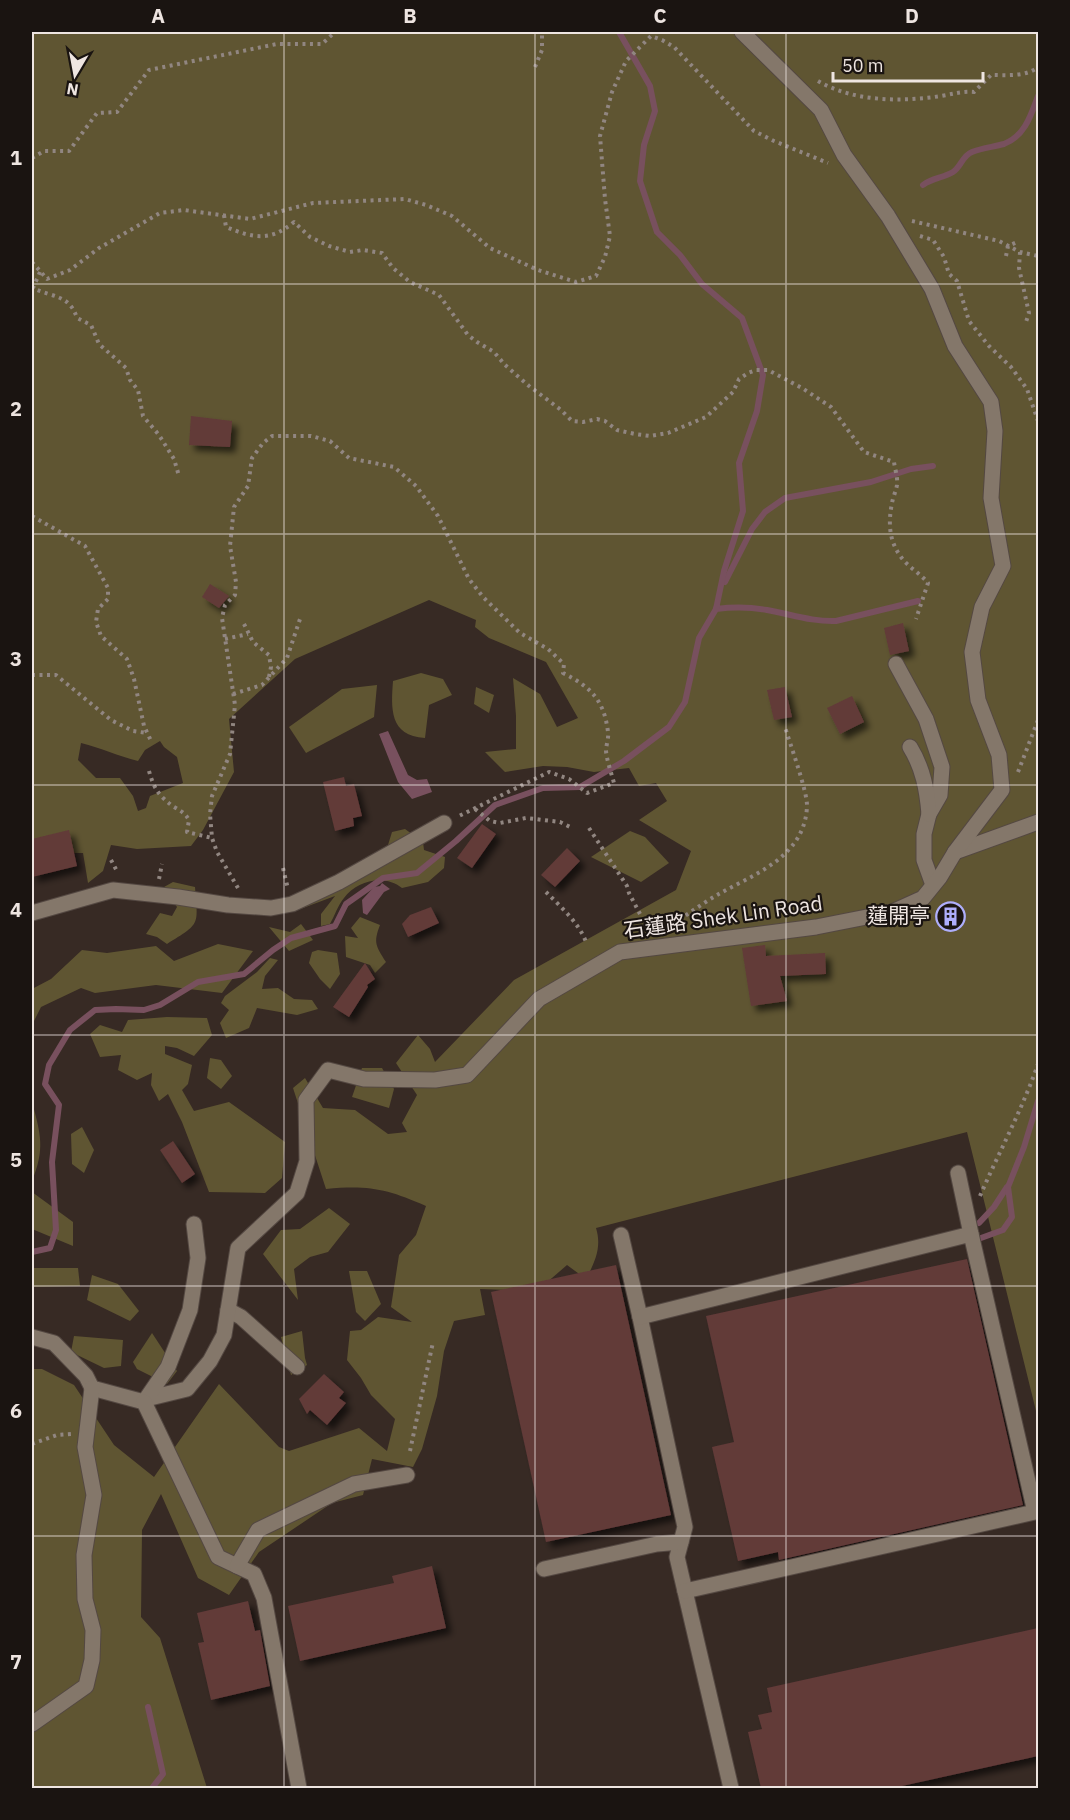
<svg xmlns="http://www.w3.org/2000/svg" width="1070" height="1820" font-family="'IBM Plex Sans','Noto Sans TC',sans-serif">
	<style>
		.green { fill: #5f5532; fill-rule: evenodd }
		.water { fill: #78505e }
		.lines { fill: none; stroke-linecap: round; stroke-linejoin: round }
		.stream { stroke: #78505e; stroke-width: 6 }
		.building { fill: #623a39; filter: url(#shadow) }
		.minor-casing { stroke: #544842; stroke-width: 17 }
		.path { stroke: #918681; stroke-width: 4; stroke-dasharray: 3 4.5; stroke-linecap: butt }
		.minor { stroke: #84776a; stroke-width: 15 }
		.grid { fill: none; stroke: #eee5e1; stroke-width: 1.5; stroke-opacity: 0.55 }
		.labels { text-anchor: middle; stroke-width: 4.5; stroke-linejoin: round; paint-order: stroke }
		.poi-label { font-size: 21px; fill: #eee5e1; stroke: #1a1411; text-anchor: end }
		.street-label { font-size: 21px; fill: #eee5e1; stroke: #1a1411 }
		.neatline { fill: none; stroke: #eee5e1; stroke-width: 2 }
		.grid-label { font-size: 20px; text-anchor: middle; font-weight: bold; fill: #eee5e1 }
	</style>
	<defs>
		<filter id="shadow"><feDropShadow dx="5.5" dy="5.5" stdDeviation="3" flood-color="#0009"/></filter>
	</defs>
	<rect width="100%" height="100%" fill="#372a24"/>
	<g class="green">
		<path d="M 32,32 L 1038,32 L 1038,1419 L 967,1132 L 596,1228 C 602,1247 595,1262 586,1279 L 567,1265 L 537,1291 L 480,1289 L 485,1315 L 454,1321 L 444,1351 L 437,1396 L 422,1449 L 413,1467 L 372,1459 L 363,1495 L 332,1503 L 259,1552 L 229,1595 L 198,1578 L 161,1494 L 142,1530 L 141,1617 L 160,1638 L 207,1788 L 32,1788 L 32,1369 L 42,1369 L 74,1385 L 114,1445 L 154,1477 L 219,1384 L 279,1447 L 289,1451 L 359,1428 L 387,1451 L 395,1419 L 371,1395 L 361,1378 L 347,1360 L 350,1331 L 361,1330 L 378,1317 L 412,1322 L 391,1307 L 399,1255 L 416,1235 L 426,1206 C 387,1189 369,1185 326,1189 L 293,1088 L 305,1078 L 323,1108 L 355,1110 L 388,1134 L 407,1132 L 402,1123 L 417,1095 L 396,1063 L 418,1035 L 430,1049 L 435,1062 L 514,980 L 676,890 L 691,851 L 639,820 L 667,801 L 656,783 L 639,786 L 629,768 L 594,772 L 567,767 L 543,766 L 505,772 L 485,752 L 516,749 L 516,716 L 513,678 L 540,694 L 557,727 L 578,718 L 546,662 L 489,638 L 475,627 L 476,620 L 429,600 L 295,659 L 229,719 L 234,772 L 203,830 L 191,846 L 137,849 L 111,845 L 103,871 L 88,883 L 83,853 L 32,853 ZM 160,741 L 164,747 L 177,757 L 183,783 L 150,796 L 146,808 L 138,811 L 133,796 L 120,778 L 96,778 L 78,760 L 81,743 C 101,748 118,756 138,761 L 145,750 Z"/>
		<path d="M 421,673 L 443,679 L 452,695 L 429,705 L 425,738 C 389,736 391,708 393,681 Z"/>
		<polygon points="377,685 374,717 306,753 289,727 342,689"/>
		<polygon points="476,687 494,695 489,713 474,704"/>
		<path d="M 405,829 L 423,842 L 424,850 L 445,857 L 444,868 L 428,882 L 402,888 C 385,874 357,880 344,898 C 338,905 335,915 330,924 L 321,926 L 321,914 L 335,896 L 295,911 L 348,871 L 388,845 L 392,832 Z"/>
		<polygon points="630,831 645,837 669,863 641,882 591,857"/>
		<path d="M 173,882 L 195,887 C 198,926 201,923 167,944 L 157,937 L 146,934 L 160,913 L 172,916 L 177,907 L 164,887 Z"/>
		<path d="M 360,917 L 380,925 C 373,943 376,946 386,962 L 375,973 L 370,965 L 346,957 L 345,936 L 358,938 L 351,928 Z"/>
		<polygon points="301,924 313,940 289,951 269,927 290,932"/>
		<polygon points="218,944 253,951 222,993 156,985 95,993 81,988 41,1007 32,1025 32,989 51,979 82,950 107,953 156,946 174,961"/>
		<polygon points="318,950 337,953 340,974 330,989 320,979 309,963 312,952"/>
		<polygon points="270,958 278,960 265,976 262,989 278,988 294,999 312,1000 318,1009 297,1015 257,1008 249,1028 226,1038 220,1023 229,1010 221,1003 225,996 257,972"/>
		<polygon points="167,1017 207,1018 212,1035 194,1056 177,1048 165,1046 165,1054 192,1065 188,1084 182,1090 194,1111 229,1102 285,1142 282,1178 265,1193 209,1192 182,1122 168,1094 159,1101 151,1085 152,1073 137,1080 118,1070 121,1055 100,1057 90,1034 100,1025 122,1032 128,1020"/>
		<polygon points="210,1058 221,1060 232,1076 221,1089 207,1078"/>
		<polygon points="362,1068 382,1068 394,1089 389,1108 352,1097"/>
		<path d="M 32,1102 C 41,1135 45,1149 32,1181 Z"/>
		<polygon points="82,1127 94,1150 84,1173 72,1164 71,1134"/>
		<polygon points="32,1192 73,1222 73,1246 32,1229"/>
		<polygon points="329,1208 350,1224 328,1252 310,1257 294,1269 298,1300 263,1254 281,1230 300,1229"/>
		<polygon points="32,1268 78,1268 80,1286 32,1287"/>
		<polygon points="349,1271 367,1271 381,1304 365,1321 356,1312"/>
		<polygon points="92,1275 118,1284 139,1311 130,1321 87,1300"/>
		<polygon points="302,1331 305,1358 307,1365 291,1375 281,1337"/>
		<polygon points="152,1333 177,1371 167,1384 137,1369 133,1362"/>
		<polygon points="74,1336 123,1340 121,1366 104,1368 71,1352"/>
	</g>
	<g class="water">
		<polygon points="388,731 408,775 417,780 427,779 432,792 412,799 398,782 379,734"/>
		<polygon points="382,883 390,889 384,892 367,915 363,913 362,900 374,887 380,886"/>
	</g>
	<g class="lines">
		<g class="stream">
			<path d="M 923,185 C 932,178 943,178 953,172 C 961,167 962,156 972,152 C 982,148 993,147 1004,144 C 1025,136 1031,115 1038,96"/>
			<polyline points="725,582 752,529 765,512 785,498 871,482 911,469 933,466"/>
			<path d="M 717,606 L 716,609 C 733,607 750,607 767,610 C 790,614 813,622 836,621 L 918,601"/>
			<polyline points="979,1223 994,1207 1007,1187"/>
			<polyline points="981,1238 1003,1230 1012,1217 1008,1187 1024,1147 1038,1101"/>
			<polyline points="32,1252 50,1248 56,1230 52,1162 59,1105 45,1084 49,1065 70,1030 95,1010 116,1009 144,1010 160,1005 198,982 244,974 273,950 291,938 335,926 346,904 383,878 417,873 456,841 495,805 543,788 580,787 624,761 669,727 685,702 699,638 716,609 724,571 743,511 739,463 757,411 763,375 742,318 702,284 680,255 657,232 640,181 644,145 655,111 650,86 619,32"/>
			<polyline points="148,1707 163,1774 152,1788"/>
		</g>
	</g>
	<g class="building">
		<polygon points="191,416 232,421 230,447 189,445"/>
		<polygon points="210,584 229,596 219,608 202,597"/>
		<polygon points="903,623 909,651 890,655 884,628"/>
		<polygon points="785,687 792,717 774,720 767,690"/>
		<polygon points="852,696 864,722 840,734 827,708"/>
		<polygon points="344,777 346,786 354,784 362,816 353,818 354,826 335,831 323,782"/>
		<polygon points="482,824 496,834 472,868 457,858"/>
		<polygon points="69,830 77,866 32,877 32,839"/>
		<polygon points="567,848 580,861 555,887 541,875"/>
		<polygon points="431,907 439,923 408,937 402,924 410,915"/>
		<polygon points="765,945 766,956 825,953 826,974 780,976 787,1001 751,1006 742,948"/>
		<polygon points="365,963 375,979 367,985 368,987 349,1017 333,1007"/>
		<polygon points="173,1141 195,1174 182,1183 160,1150"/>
		<polygon points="967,1259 1023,1505 779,1560 778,1552 738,1561 712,1447 734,1442 706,1316"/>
		<polygon points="616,1265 671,1515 546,1542 491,1292"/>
		<polygon points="324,1374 344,1392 339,1398 346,1403 327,1425 310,1410 307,1414 299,1399"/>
		<polygon points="432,1566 446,1628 300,1661 288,1606 394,1583 392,1576"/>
		<polygon points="248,1601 255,1631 260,1630 270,1686 211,1700 198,1643 204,1642 197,1613"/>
		<polygon points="1038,1628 1038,1756 893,1788 761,1788 748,1732 762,1729 758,1715 772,1712 767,1688"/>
	</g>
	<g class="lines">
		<defs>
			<g id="minor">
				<polyline points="896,664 926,719 942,767 940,795 929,814 924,834 924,860 933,885"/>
				<path d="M 910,747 C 923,768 927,790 929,814"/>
				<polyline points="955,852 1038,822"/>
				<polyline points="32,913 113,890 178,897 228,905 271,908 292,904 339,882 444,823"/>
				<polyline points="958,1173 971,1234"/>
				<polyline points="621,1235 640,1317 685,1527 677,1557 731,1788"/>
				<polyline points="228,1310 241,1317 297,1367"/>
				<polyline points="640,1317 971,1234 1035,1512 685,1591"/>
				<polyline points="32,1337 54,1343 86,1376 92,1388 144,1402 146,1399 187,1389 210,1361 224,1335 238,1248 297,1193 307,1161 306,1100 328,1070 364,1079 435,1080 467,1075 539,999 620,952 816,927 892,912 923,898 940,877 955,852 1002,790 999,755 978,700 972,652 982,607 1003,566 991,498 995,431 991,402 955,346 932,289 888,216 844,155 821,110 742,32"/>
				<polyline points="146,1399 168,1367 190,1310 198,1258 194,1224"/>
				<polyline points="144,1402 218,1557 254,1574 264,1598 299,1788"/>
				<polyline points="237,1566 258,1530 354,1484 407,1475"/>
				<polyline points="544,1569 657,1544 681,1542"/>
				<polyline points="32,1724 86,1686 92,1660 93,1630 85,1599 84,1555 94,1495 85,1447 92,1388"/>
			</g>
		</defs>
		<use href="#minor" class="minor-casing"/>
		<g class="path">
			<polyline points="535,67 542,50 542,32"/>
			<path d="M 818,81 C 854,102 901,102 941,96 C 953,94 962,91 974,92 L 991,75 C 1006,75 1026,77 1038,67"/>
			<polyline points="32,158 44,151 69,151 97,113 117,112 149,70 277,44 322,44 335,32"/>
			<path d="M 224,215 L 226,227 C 253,238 270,242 294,222 L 310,237 L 329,246 L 350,252 L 363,250 L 382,253 L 393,268 L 410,282 L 439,295 L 468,335 L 477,342 L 494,352 L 505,365 L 529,386 L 561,410 L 572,421 L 583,422 L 597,419 L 605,421 L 617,430 L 635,434 L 650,436 L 668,433 L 706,417 L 733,392 L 739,379 L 748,373 L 756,370 L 768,370 L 802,388 L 831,407 L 864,452 L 894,462 C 895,469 898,478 897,485 C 896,491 893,497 892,503 C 888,523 889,541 901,557 C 908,567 920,573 928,583 L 916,619"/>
			<polyline points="912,221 999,241 1020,252 1038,256"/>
			<polyline points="920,236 933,240 944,257 949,274 957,281 969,321 989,346 1011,367 1027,389 1038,421"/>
			<polyline points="1020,252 1019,268 1029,313 1026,322"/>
			<polyline points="1006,256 1008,246 1017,242"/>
			<polyline points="32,262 47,279 70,270 99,248 160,213 184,210 250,219 313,203 405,199 426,205 452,216 490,248 538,270 576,282 596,276 605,257 610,236 605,199 600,136 612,92 626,61 651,36 662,40 674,47 754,131 774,141 828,163"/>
			<path d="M 40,272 L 33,288 C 53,298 69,294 77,318 L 91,325 L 99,344 L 126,368 L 130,380 L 138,390 L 143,416 L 159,435 L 174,459 L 179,476"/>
			<polyline points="32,516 85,546 108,588 108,599 98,609 96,622 101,636 127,659 134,679 144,726 152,743"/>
			<polyline points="244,624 253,642 269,655 271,667 269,677"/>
			<polyline points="225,639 248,634"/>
			<polyline points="32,675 56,675 111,720 133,731 147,733"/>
			<polyline points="233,694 262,685 287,658 300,619"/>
			<path d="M 149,771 C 154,789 159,796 174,807 C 181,811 185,813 189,820 L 187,832 L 212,838"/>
			<polyline points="1018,772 1038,720"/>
			<polyline points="475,809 490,821 500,823 526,818 560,822 572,828"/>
			<polyline points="589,828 627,886 629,893 640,914"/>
			<polyline points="111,860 118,873"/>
			<polyline points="283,868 288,889"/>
			<polyline points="159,879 162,864"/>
			<path d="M 238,888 L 217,852 L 212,838 L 210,814 L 212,796 L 230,754 L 235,705 L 222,618 L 225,605 L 235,595 L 236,582 L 230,546 L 234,507 L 248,486 L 252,458 L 263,443 L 272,436 L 311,436 L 330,441 L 349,458 L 394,467 L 416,486 L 438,516 L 469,579 L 483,597 L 520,633 L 548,649 L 564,664 L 563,673 C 591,687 604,700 608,732 C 609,738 606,745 606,751 C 607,761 611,772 614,783 L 587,793 L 569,779 L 549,772 L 459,816"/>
			<path d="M 546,892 C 561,907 579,923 586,942"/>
			<path d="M 667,928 C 684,917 700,905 717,895 C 754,874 804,858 807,807 C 808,793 790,744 785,727"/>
			<polyline points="639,932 647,925"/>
			<path d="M 980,1196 C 999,1152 1022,1110 1038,1064"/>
			<polyline points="32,1444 57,1435 71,1434"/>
			<polyline points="410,1451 433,1342"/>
		</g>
		<use href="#minor" class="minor"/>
	</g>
	<path class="grid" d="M 284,32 L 284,1788M 535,32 L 535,1788M 786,32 L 786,1788M 32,284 L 1038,284M 32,534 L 1038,534M 32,785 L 1038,785M 32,1035 L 1038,1035M 32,1286 L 1038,1286M 32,1536 L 1038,1536"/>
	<defs>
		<symbol id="building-ring" viewBox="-11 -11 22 22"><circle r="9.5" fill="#1a1411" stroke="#aeaefb" stroke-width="1.5"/><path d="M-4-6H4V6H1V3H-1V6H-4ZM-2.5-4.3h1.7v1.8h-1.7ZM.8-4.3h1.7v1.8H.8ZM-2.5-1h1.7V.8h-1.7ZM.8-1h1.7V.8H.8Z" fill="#aeaefb"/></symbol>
	</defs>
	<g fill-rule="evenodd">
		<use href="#building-ring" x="934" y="900" width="33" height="33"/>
	</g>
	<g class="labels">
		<g class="poi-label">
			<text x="930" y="923">蓮開亭</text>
		</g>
		<g class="street-label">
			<text transform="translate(723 917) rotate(-8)" y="7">石蓮路 Shek Lin Road</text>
		</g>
	</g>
	<rect width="1070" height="1820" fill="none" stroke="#1a1411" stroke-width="66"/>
	<g transform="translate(75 75) rotate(190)" stroke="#1a1411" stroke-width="4.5" paint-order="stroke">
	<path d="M0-4.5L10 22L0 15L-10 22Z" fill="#eee5e1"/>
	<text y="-9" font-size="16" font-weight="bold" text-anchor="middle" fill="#eee5e1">N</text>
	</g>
	<path d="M833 72v9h150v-9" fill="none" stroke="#eee5e1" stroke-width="3"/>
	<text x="842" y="72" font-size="18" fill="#eee5e1" stroke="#1a1411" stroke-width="4.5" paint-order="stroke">50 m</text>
	<rect x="33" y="33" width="1004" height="1754" class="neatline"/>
	<g class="grid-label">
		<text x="158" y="23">A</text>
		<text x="410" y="23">B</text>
		<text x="660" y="23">C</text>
		<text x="912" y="23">D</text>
		<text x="16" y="165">1</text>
		<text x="16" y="416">2</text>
		<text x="16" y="666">3</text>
		<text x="16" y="917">4</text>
		<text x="16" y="1167">5</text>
		<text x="16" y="1418">6</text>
		<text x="16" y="1669">7</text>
	</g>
</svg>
